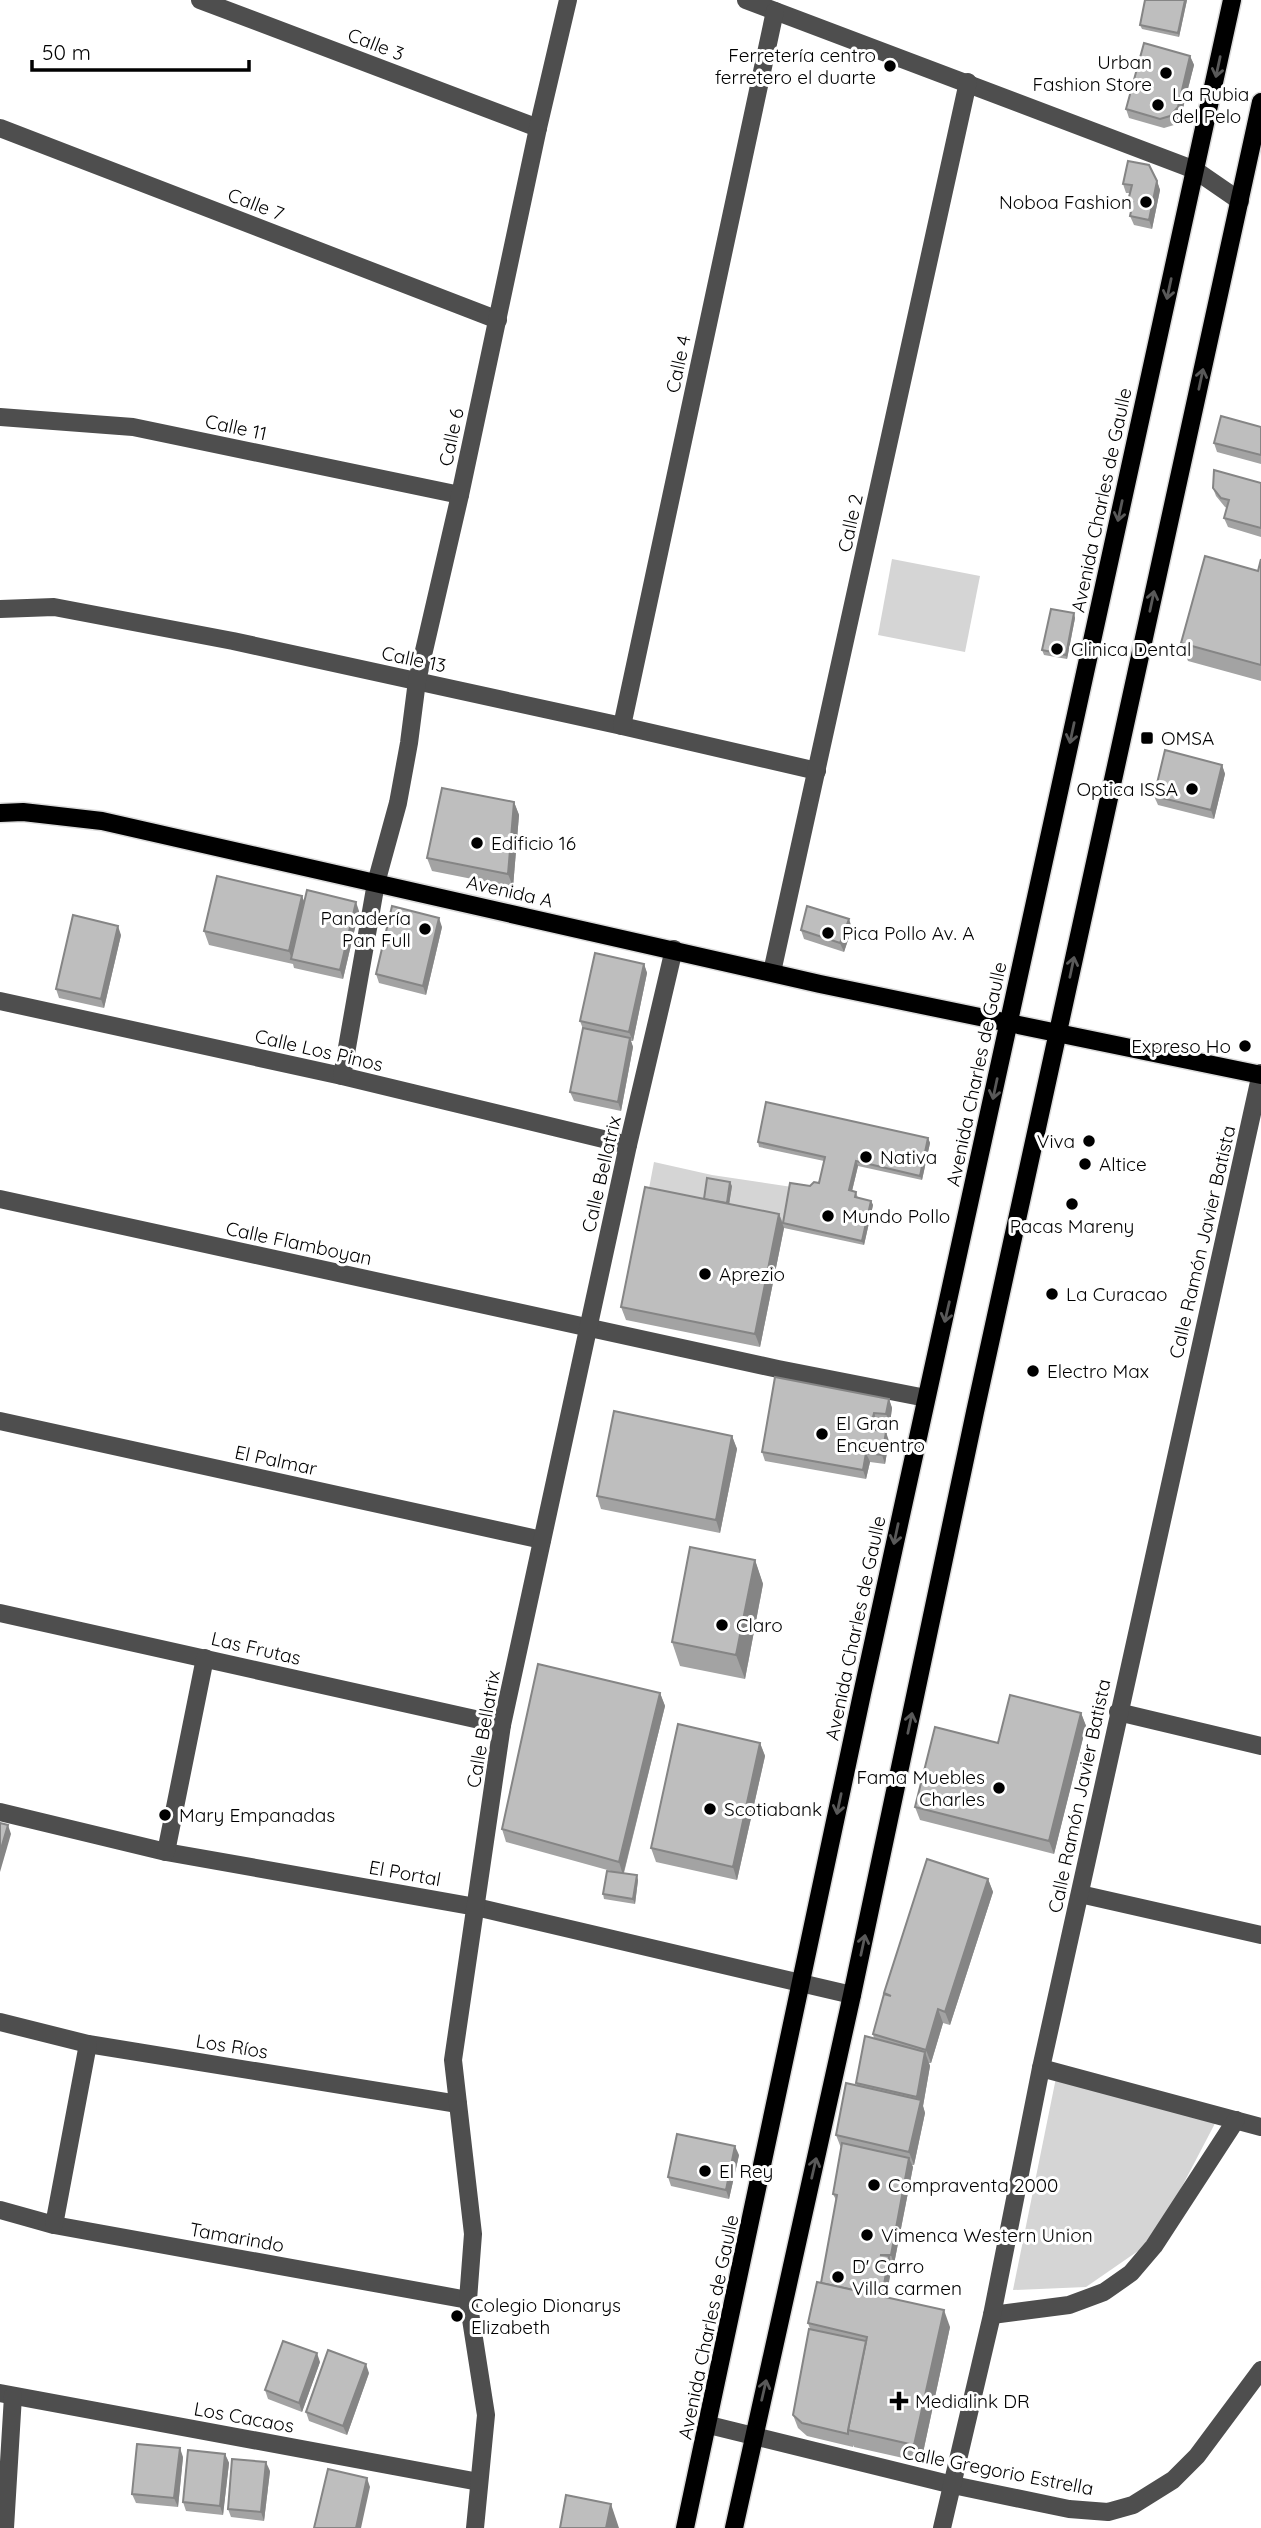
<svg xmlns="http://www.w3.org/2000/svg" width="1261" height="2528" font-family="Quicksand,sans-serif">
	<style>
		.green { fill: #d5d5d5 }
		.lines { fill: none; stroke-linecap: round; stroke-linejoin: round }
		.major-casing { stroke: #dbdbdb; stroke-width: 21 }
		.minor { stroke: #4e4e4e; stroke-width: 18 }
		.major { stroke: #000; stroke-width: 18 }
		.wall { fill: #a3a3a3 }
		.shaded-wall { fill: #858585 }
		.building { fill: #bebebe; stroke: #858585; stroke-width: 2 }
		.oneway { stroke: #595959 }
		.poi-dot { fill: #000; stroke: #fff; stroke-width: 2.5 }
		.labels { text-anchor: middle; stroke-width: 6; stroke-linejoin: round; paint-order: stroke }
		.street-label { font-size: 19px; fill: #000; stroke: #fff }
		.poi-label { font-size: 19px; fill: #000; stroke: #fff; text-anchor: start }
	</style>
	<rect width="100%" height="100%" fill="#fff"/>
	<g class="green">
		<polygon points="892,559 980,576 965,652 878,635"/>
		<polygon points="654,1162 712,1175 792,1187 784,1228 647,1199"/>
		<polygon points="1058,2068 1222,2110 1154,2240 1086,2287 1013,2290"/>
	</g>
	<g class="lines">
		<defs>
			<g id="major">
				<polyline points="0,813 23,812 102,821 820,984 1261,1075"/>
				<polyline points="685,2528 862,1694 1232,0"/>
				<polyline points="734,2528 852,1995 975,1412 1261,102"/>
			</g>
		</defs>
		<use href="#major" class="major-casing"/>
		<g class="minor">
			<polyline points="200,0 538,128"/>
			<polyline points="746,0 1195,170 1240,201"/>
			<polyline points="0,128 498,320"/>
			<polyline points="0,417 133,427 460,495"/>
			<polyline points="0,609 54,607 233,641 622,726 817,771"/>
			<polyline points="622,726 775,11"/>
			<polyline points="772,972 968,82"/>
			<polyline points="0,1001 342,1076 628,1145"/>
			<polyline points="342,1076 376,883 398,803 409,743 417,681 460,495 538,128 568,0"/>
			<polyline points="0,1199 778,1369 926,1398"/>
			<polyline points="0,1421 542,1540"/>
			<polyline points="0,1613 502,1725"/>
			<polyline points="1118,1712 1261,1746"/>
			<polyline points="0,1812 166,1852 476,1907 852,1995"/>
			<polyline points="166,1852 205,1658"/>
			<polyline points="1080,1894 1261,1935"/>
			<polyline points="0,2022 88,2044 458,2104"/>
			<polyline points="1041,2068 1261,2127"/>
			<polyline points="0,2210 54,2225 468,2300"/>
			<polyline points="54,2225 88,2044"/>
			<polyline points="992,2315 1069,2305 1104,2292 1131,2273 1154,2246 1236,2120"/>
			<polyline points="0,2393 479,2482"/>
			<polyline points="709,2425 953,2485 1069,2509 1108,2512 1133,2505 1173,2480 1197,2456 1261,2370"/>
			<polyline points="5,2528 13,2396"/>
			<polyline points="475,2528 486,2415 468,2300 473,2234 453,2060 502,1725 628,1145 674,949"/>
			<polyline points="942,2528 992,2315 1041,2068 1261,1073"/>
		</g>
		<use href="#major" class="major"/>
	</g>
	<g class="wall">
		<polygon points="1145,0 1187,0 1179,37 1142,29 1140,25"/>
		<polygon points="1190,56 1194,65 1181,116 1174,125 1164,128 1129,118 1126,109"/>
		<polygon points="1157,181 1160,190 1152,229 1134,225 1130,216 1132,210 1128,201 1130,193 1126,193 1123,184"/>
		<polygon points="1261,427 1261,464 1217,452 1214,443"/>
		<polygon points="1261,483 1261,537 1228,527 1224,518 1227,508 1225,507 1216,496 1213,488"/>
		<polygon points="1261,559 1261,681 1188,661 1181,643 1258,571"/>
		<polygon points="1075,618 1067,659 1044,655 1042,650"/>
		<polygon points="1222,765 1225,774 1214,819 1158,805 1154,796"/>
		<polygon points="514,802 519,815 513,887 432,871 427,858"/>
		<polygon points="302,896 304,902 359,911 343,979 294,968 293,964 209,945 204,931"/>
		<polygon points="442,927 426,995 379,983 376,974"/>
		<polygon points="852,928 844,952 804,939 801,930"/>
		<polygon points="121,935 104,1008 59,998 56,989"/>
		<polygon points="644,964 647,973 633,1041 631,1041 633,1047 621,1111 574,1101 570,1092 583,1029 580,1021"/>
		<polygon points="928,1138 930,1143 922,1180 858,1166 852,1191 856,1192 858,1198 871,1201 873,1205 864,1245 784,1228 760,1347 626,1320 621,1307 704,1199 732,1186 729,1204 779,1214 783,1223 810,1186 819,1183 824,1161 759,1147 758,1142"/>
		<polygon points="889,1399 892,1408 890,1423 877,1422 875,1430 889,1441 885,1464 870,1462 866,1479 765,1461 762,1452"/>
		<polygon points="732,1436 737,1449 720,1533 601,1509 597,1496"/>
		<polygon points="755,1560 763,1584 745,1679 680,1666 672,1642"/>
		<polygon points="660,1693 665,1706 624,1873 638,1880 635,1904 604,1899 603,1894 611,1871 506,1842 502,1829"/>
		<polygon points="1081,1713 1086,1726 1054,1854 920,1820 915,1807 998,1743"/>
		<polygon points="760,1743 765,1756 737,1880 656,1862 651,1848"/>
		<polygon points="988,1879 993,1892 950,2025 943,2023 931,2063 929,2063 930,2066 923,2106 925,2113 914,2165 912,2165 913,2167 894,2264 892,2264 886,2297 950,2327 921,2462 854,2447 853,2445 853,2447 807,2436 798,2428 793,2415 810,2329 808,2323 821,2283 836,2200 833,2194 841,2148 836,2135 857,2086 856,2083 874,2039 873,2034 884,1993"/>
		<polygon points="739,2155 729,2199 671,2186 668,2177"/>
		<polygon points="320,2362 302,2412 268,2399 265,2390"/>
		<polygon points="369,2373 347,2435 309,2421 306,2412"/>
		<polygon points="225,2454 229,2463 223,2515 186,2511 183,2502"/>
		<polygon points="183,2457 178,2507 136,2503 132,2494"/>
		<polygon points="270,2471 264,2521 231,2517 228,2509"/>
	</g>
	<g class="shaded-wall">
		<polygon points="1185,0 1187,0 1179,37 1178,33"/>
		<polygon points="1190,56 1194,65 1181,116 1174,125 1170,116"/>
		<polygon points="1157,181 1160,190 1152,229 1149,220"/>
		<polygon points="1074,613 1075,618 1067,659 1066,655"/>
		<polygon points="1222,765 1225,774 1214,819 1211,810"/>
		<polygon points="514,802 519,815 513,887 508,874"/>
		<polygon points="302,896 307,909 292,959 289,951"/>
		<polygon points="356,902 359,911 343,979 340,970"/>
		<polygon points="439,918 442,927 426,995 423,986"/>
		<polygon points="849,919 852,928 844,952 840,943"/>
		<polygon points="118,926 121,935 104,1008 101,999"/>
		<polygon points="644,964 647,973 633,1041 629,1032"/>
		<polygon points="630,1038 633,1047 621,1111 618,1102"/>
		<polygon points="928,1138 930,1143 922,1180 920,1176"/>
		<polygon points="856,1161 858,1166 851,1195 849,1190"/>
		<polygon points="730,1182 732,1186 728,1211 726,1206"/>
		<polygon points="871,1201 873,1205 864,1245 862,1241"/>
		<polygon points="779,1214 784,1228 760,1347 755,1334"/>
		<polygon points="889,1399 892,1408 890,1423 886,1414"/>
		<polygon points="874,1413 877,1422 874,1438 870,1429"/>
		<polygon points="886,1432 889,1441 885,1464 882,1455"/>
		<polygon points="732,1436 737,1449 720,1533 716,1520"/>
		<polygon points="866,1453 870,1462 866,1479 863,1470"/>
		<polygon points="755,1560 763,1584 745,1679 736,1655"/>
		<polygon points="660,1693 665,1706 623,1875 619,1862"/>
		<polygon points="1081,1713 1086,1726 1054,1854 1049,1841"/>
		<polygon points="760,1743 765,1756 737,1880 733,1867"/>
		<polygon points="8,1825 11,1834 0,1872 0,1852"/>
		<polygon points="637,1875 638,1880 635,1904 633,1899"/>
		<polygon points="988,1879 993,1892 950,2025 945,2012"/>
		<polygon points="938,2009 943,2023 931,2063 926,2050"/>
		<polygon points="925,2052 930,2066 923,2106 925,2113 914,2165 909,2152 920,2103 917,2097"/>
		<polygon points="735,2146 739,2155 729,2199 726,2190"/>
		<polygon points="909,2158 913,2167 894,2264 891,2255"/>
		<polygon points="889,2256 892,2265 884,2311 881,2302"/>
		<polygon points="944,2310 950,2327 921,2462 914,2445"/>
		<polygon points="317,2353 320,2362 302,2412 299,2403"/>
		<polygon points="366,2364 369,2373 347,2435 343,2426"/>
		<polygon points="180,2448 183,2457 178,2507 174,2498"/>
		<polygon points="225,2454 229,2463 223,2515 220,2506"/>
		<polygon points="266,2462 270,2471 264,2521 261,2512"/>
		<polygon points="367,2478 370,2487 361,2528 356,2528"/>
		<polygon points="611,2504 619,2528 606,2528"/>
	</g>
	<g class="building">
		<polygon points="1145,0 1185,0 1178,33 1140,25"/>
		<polygon points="1144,43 1190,56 1178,107 1170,116 1160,119 1126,109"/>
		<polygon points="1128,161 1149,165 1157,181 1149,220 1130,216 1133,202 1128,201 1132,185 1123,184"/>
		<polygon points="1221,416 1261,427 1261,455 1214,443"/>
		<polygon points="1214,470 1261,483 1261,528 1224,518 1229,500 1221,498 1213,488"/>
		<polygon points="1205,556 1258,571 1261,559 1261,665 1181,643"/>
		<polygon points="1051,609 1074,613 1066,655 1042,650"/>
		<polygon points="1165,750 1222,765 1211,810 1154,796"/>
		<polygon points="442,788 514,802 508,874 427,858"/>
		<polygon points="217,876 302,896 289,951 204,931"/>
		<polygon points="307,890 356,902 340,970 291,959"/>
		<polygon points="392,906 439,918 423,986 376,974"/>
		<polygon points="807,906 849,919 840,943 801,930"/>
		<polygon points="73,915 118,926 101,999 56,989"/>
		<polygon points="595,953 644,964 629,1032 580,1021"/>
		<polygon points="583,1028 630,1038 618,1102 570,1092"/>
		<polygon points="766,1102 928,1138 920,1176 856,1161 849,1190 856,1192 855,1197 871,1201 862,1241 783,1223 790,1183 810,1186 814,1182 819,1183 825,1157 758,1142"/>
		<polygon points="707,1178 730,1182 727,1203 704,1199"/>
		<polygon points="645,1187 779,1214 755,1334 621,1307"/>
		<polygon points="775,1377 889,1399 886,1414 874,1413 870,1429 886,1432 882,1455 866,1453 863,1470 762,1452"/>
		<polygon points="614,1411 732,1436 716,1520 597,1496"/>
		<polygon points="690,1547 755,1560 736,1655 672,1642"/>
		<polygon points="538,1664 660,1693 619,1862 502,1829"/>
		<polygon points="1010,1695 1081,1713 1049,1841 915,1807 935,1727 998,1743"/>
		<polygon points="678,1724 760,1743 733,1867 651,1848"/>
		<polygon points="0,1823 8,1825 0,1852"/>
		<polygon points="927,1859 988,1879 945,2012 938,2009 926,2050 873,2034 884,1994 891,1996 884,1993"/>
		<polygon points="607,1871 637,1875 633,1899 603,1894"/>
		<polygon points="865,2036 925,2052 917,2097 856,2083"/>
		<polygon points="846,2083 921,2100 909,2152 836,2135"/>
		<polygon points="677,2134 735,2146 726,2190 668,2177"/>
		<polygon points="842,2143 909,2158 891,2255 880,2255 889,2256 882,2296 821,2283 837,2195 833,2194"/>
		<polygon points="817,2282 944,2310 914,2445 848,2430 867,2337 808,2323"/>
		<polygon points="809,2329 866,2341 848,2430 848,2434 802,2423 793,2415"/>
		<polygon points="283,2341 317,2353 299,2403 265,2390"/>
		<polygon points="328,2350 366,2364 343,2426 306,2412"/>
		<polygon points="137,2444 180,2448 174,2498 132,2494"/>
		<polygon points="188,2450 225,2454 220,2506 183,2502"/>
		<polygon points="232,2459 266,2462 261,2512 228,2509"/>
		<polygon points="328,2469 367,2478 356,2528 314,2528"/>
		<polygon points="566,2495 611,2504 606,2528 560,2528"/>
	</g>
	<defs><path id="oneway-shaft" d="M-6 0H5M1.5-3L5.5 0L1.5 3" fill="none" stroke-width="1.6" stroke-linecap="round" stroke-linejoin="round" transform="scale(1.75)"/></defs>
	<g class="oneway">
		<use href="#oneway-shaft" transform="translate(1218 67) rotate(102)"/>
		<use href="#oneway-shaft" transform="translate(1169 289) rotate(102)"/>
		<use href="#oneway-shaft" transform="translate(1201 379) rotate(-78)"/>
		<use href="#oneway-shaft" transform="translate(1120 511) rotate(102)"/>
		<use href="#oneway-shaft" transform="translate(1152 601) rotate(-78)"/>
		<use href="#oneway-shaft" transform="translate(1072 733) rotate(102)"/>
		<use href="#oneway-shaft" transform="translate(1072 967) rotate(-78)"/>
		<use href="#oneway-shaft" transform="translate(995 1089) rotate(102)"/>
		<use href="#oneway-shaft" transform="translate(947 1312) rotate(103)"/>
		<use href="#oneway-shaft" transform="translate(896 1534) rotate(102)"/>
		<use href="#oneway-shaft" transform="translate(910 1723) rotate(-78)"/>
		<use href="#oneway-shaft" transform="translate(839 1804) rotate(102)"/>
		<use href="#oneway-shaft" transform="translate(863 1945) rotate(-78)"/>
		<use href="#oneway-shaft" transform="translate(814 2168) rotate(-77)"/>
		<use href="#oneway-shaft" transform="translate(764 2390) rotate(-77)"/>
	</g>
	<g class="poi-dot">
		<circle cx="890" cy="66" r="7"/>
		<circle cx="1166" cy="73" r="7"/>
		<circle cx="1158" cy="105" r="7"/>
		<circle cx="1146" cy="202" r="7"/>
		<circle cx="1057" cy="649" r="7"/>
		<rect x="1140" y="731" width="14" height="14" rx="3.5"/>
		<circle cx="1192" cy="789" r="7"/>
		<circle cx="477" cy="843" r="7"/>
		<circle cx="425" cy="929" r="7"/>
		<circle cx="828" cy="933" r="7"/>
		<circle cx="1245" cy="1046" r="7"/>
		<circle cx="1089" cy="1141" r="7"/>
		<circle cx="866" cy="1157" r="7"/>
		<circle cx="1085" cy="1164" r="7"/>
		<circle cx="1072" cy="1204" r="7"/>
		<circle cx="828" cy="1216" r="7"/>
		<circle cx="705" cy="1274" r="7"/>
		<circle cx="1052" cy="1294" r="7"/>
		<circle cx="1033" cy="1371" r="7"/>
		<circle cx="822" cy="1434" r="7"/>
		<circle cx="722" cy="1625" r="7"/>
		<circle cx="999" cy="1788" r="7"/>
		<circle cx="710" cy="1809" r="7"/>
		<circle cx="165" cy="1815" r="7"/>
		<circle cx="705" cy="2171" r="7"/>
		<circle cx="874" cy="2185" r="7"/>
		<circle cx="867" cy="2235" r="7"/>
		<circle cx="838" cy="2277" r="7"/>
		<circle cx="457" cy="2316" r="7"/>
		<path d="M895.5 2390.5h7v7h7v7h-7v7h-7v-7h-7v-7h7z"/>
	</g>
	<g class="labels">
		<g class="street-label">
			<text transform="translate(376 44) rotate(21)" y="7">Calle 3</text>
			<text transform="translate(256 204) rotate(21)" y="7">Calle 7</text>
			<text transform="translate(678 364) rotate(-78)" y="7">Calle 4</text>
			<text transform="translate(236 427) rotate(12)" y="7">Calle 11</text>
			<text transform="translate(451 437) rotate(-78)" y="7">Calle 6</text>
			<text transform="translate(1101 500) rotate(-78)" y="7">Avenida Charles de Gaulle</text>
			<text transform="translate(850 523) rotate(-78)" y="7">Calle 2</text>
			<text transform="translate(414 659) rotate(12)" y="7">Calle 13</text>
			<text transform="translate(510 891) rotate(13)" y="7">Avenida A</text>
			<text transform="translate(319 1050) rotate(13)" y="7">Calle Los Pinos</text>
			<text transform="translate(976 1074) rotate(-78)" y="7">Avenida Charles de Gaulle</text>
			<text transform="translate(601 1174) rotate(-77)" y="7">Calle Bellatrix</text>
			<text transform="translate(1202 1242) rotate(-77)" y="7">Calle Ramón Javier Batista</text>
			<text transform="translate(299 1243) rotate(12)" y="7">Calle Flamboyan</text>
			<text transform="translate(276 1460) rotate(12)" y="7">El Palmar</text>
			<text transform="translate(855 1628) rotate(-78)" y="7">Avenida Charles de Gaulle</text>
			<text transform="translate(256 1648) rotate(13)" y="7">Las Frutas</text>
			<text transform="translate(483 1729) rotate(-80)" y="7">Calle Bellatrix</text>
			<text transform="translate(1079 1796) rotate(-78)" y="7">Calle Ramón Javier Batista</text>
			<text transform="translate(405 1873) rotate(10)" y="7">El Portal</text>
			<text transform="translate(232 2046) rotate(9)" y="7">Los Ríos</text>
			<text transform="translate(237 2237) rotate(10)" y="7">Tamarindo</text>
			<text transform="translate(708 2327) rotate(-78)" y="7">Avenida Charles de Gaulle</text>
			<text transform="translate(244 2417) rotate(10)" y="7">Los Cacaos</text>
			<text transform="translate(998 2470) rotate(11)" y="7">Calle Gregorio Estrella</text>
		</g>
		<g class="poi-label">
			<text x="876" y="62" text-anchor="end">Ferretería centro<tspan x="876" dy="22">ferretero el duarte</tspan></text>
			<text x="1152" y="69" text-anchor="end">Urban<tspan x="1152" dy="22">Fashion Store</tspan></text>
			<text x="1172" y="101">La Rubia<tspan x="1172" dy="22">del Pelo</tspan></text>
			<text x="1132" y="209" text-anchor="end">Noboa Fashion</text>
			<text x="1071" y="656">Clinica Dental</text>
			<text x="1161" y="745">OMSA</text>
			<text x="1178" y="796" text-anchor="end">Optica ISSA</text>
			<text x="491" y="850">Edificio 16</text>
			<text x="411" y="925" text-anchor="end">Panadería<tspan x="411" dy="22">Pan Full</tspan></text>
			<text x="842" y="940">Pica Pollo Av. A</text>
			<text x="1231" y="1053" text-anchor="end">Expreso Ho</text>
			<text x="1075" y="1148" text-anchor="end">Viva</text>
			<text x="880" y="1164">Nativa</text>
			<text x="1099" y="1171">Altice</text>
			<text x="842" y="1223">Mundo Pollo</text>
			<text x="1072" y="1233" text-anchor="middle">Pacas Mareny</text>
			<text x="719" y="1281">Aprezio</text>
			<text x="1066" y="1301">La Curacao</text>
			<text x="1047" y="1378">Electro Max</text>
			<text x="836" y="1430">El Gran<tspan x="836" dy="22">Encuentro</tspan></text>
			<text x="736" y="1632">Claro</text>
			<text x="985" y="1784" text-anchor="end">Fama Muebles<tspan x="985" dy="22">Charles</tspan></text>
			<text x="724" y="1816">Scotiabank</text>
			<text x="179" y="1822">Mary Empanadas</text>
			<text x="719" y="2178">El Rey</text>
			<text x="888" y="2192">Compraventa 2000</text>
			<text x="881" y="2242">Vimenca Western Union</text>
			<text x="852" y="2273">D' Carro<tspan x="852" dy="22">Villa carmen</tspan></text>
			<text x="471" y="2312">Colegio Dionarys<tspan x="471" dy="22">Elizabeth</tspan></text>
			<text x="915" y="2408">Medialink DR</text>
		</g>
	</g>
	<path d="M32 60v10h217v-10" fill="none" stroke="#000000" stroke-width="3.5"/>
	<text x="42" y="60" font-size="21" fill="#000000" stroke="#ffffff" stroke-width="5" paint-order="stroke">50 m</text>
</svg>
